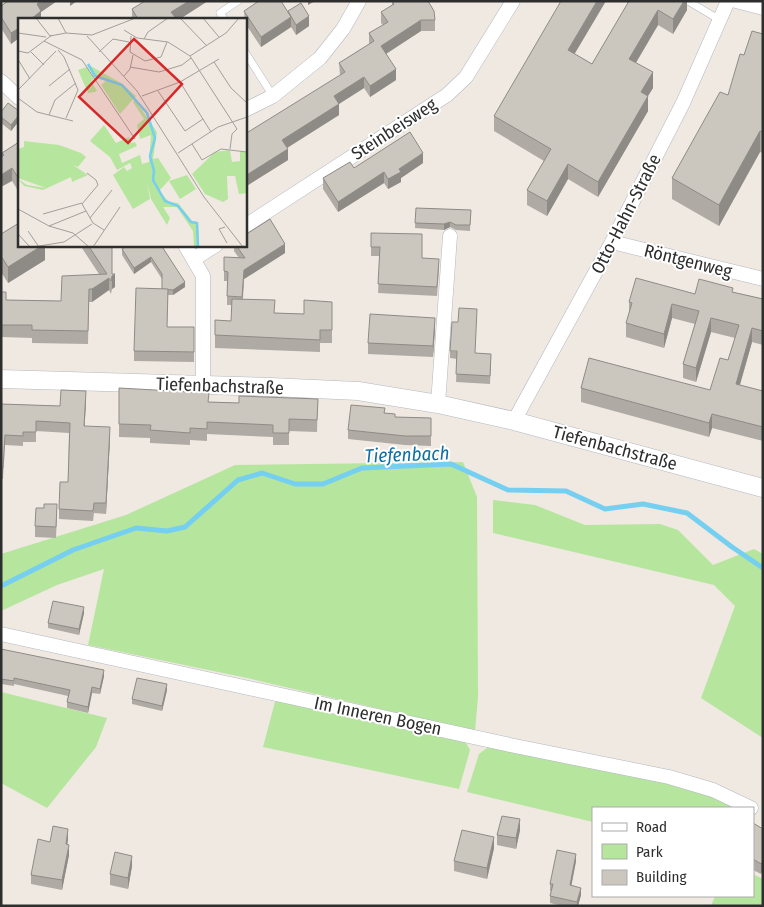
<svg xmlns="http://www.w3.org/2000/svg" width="764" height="907" font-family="'Fira Sans Condensed',sans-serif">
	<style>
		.green { fill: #b6e59e }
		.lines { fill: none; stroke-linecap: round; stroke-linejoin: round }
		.stream { stroke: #75cff0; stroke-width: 5 }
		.service-casing { stroke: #b4b7c1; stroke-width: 8 }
		.minor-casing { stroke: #b4b7c1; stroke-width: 15 }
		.tertiary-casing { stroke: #b4b7c1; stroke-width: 19 }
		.service { stroke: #fff; stroke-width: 7 }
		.minor { stroke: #fff; stroke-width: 14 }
		.tertiary { stroke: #fff; stroke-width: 18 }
		.wall { fill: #afaba4 }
		.shaded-wall { fill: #8e8b86 }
		.building { fill: #cbc7bf; stroke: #8e8b86 }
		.labels { text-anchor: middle; stroke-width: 4; stroke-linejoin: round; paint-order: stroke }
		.street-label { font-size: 18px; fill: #2e2e2e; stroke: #fff }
		.water-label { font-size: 19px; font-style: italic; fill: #0d6fa3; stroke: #fff }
		.inset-river { fill: none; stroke: #75cff0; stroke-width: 2.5 }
		.inset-road { fill: none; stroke: #a29e99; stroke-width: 1 }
		.view { fill: #d62828; fill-opacity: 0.15; stroke: #d62828; stroke-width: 2.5 }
		.inset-edge { fill: none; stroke: #2e2e2e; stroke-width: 2.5 }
	</style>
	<rect width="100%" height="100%" fill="#efe9e1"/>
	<g class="green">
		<polygon points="463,462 477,497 478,697 475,731 247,678 88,645 104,569 57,585 1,611 1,554 126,515 235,465"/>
		<polygon points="493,500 535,505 585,525 660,524 678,530 713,565 754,549 763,554 763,738 701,698 735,606 714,585 493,533"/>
		<polygon points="1,692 107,718 96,747 47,808 1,783"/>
		<polygon points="276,698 457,738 466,743 470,750 459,789 263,747"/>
		<polygon points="498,746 688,787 733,805 732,808 593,808 593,822 467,792 479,754 487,748"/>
		<polygon points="753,874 763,879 763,906 711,906 715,896 753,896"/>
	</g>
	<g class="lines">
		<polyline class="stream" points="1,586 73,550 136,528 167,531 185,527 238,480 262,473 295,484 323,484 362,468 451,464 508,490 566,491 605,509 643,504 687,513 732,547 763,568"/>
		<defs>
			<g id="service">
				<polyline points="688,1 720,20"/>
				<polyline points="224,19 220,13 238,1"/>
				<polyline points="245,52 273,96"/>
			</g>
			<g id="minor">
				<polyline points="736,1 763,8"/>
				<polyline points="1,81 19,98"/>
				<polyline points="245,110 273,96 320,58 343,29 359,1"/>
				<polyline points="245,226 447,95 466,77 513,1"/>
				<polyline points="612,242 763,279"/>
				<polyline points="185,245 203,276 203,385"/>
				<polyline points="194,259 216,245"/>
				<polyline points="438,404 450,236"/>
				<polyline points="514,421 612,242 683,103 728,1"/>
				<polyline points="1,634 510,745 669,777 713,790 751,808"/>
			</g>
			<polyline id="tertiary" points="1,379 271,387 358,391 438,404 514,421 763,488"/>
		</defs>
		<use href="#service" class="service-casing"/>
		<use href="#minor" class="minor-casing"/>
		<use href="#tertiary" class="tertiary-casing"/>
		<use href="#service" class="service"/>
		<use href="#minor" class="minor"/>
		<use href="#tertiary" class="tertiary"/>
	</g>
	<g class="wall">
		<polygon points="8,1 57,1 41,12 41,19 19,19 19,38 11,44 1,28 1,6"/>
		<polygon points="392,1 435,20 435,31 421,31 386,54 396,80 370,97 364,88 339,104 339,115 287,148 288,160 245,187 340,75 339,63 369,44 369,33 383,25 381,23 381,12 392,6"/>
		<polygon points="627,1 687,1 687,10 673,34 658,25 636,63 653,88 648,96 648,111 598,197 568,179 547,216 527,205 527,190 544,161 494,131 494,116 575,54 592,64 627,5"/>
		<polygon points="132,9 180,19 132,19"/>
		<polygon points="244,11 288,11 309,26 296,35 291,27 261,47 245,23"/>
		<polygon points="763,34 763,153 760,152 719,226 672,199 672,178 728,95 744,55"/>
		<polygon points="19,111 19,121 11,131 1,123 1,112"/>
		<polygon points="19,142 19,192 12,181 2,156 2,153"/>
		<polygon points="423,163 401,178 401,182 388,189 384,183 338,212 323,189 323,178 354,168"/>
		<polygon points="416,208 471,210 470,231 456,230 450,227 444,230 415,228"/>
		<polygon points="371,233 422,258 439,268 437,296 378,293 380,256 371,256"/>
		<polygon points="1,234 45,245 45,260 8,283 1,272"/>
		<polygon points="80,245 112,245 112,274 115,287 112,289 111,294 109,290 92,302 89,302 88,344 32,343 32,338 1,337 1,292 6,300 61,301 99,274"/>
		<polygon points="161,245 185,287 173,295 168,295 167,327 194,327 194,362 134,361 134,351 162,289 162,279 151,262 134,274 122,255 122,249"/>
		<polygon points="234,245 245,245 285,253 244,279 243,299 275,313 304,314 332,302 332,343 320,343 320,352 215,348 215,320 231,321 232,305 227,305 227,281 224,281 224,271 239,258 234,251"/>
		<polygon points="733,292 763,299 763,345 752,342 740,385 763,391 763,441 712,428 709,437 581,402 581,388 710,390 728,360 735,338 711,332 696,382 683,378 683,364 695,324 672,318 664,348 626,337 626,323 629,313 629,302 695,294"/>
		<polygon points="435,328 433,357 368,354 368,343"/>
		<polygon points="450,351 475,353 491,362 490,384 456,382 457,359 450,358"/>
		<polygon points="119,388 209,402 239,403 318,399 317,432 289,431 289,445 273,445 273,437 207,434 207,441 190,440 190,445 150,443 150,438 119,437"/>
		<polygon points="86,402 84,426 110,438 106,514 94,513 93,521 59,519 59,509 68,482 69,433 36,431 36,442 23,442 23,446 5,445 3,479 1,479 1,404 60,406"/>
		<polygon points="385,413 395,417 431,418 431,446 405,445 348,439 348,430"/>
		<polygon points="57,515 56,538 35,537 35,526"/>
		<polygon points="84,613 79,635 48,628 48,623"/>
		<polygon points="1,649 104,676 100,694 92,693 88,713 67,708 67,702 68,696 14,684 14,686 1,684"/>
		<polygon points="167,690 162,711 132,704 132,699"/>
		<polygon points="753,823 763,829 761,874 753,870"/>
		<polygon points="520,830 516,849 497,845 497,835"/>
		<polygon points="68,839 67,845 69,855 62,890 31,884 31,875 50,842"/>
		<polygon points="494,848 487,879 454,871 454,861"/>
		<polygon points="576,861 571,886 581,895 578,906 562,906 550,903 550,896 551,891 550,891 550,884"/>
		<polygon points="132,866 128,889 110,885 110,874"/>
	</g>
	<g class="shaded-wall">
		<polygon points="41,1 57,1 41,12 41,19 31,19 37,4"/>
		<polygon points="70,1 77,1 70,6"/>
		<polygon points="189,1 208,1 180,19 171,19 171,12"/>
		<polygon points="308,1 315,1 308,5"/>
		<polygon points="597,1 606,1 568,65 568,50"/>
		<polygon points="684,1 687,1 687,10 673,34 673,19"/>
		<polygon points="658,10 658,25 629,74 629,59"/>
		<polygon points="309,16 309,26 296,35 296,25"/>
		<polygon points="291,17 291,27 261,47 261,37"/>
		<polygon points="421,20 421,31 381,57 381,46"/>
		<polygon points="19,28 19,38 11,44 11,33"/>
		<polygon points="396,69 396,80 370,97 370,86"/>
		<polygon points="653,72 653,88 641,107 641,92"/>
		<polygon points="364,77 364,88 334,107 334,96"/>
		<polygon points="648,96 648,111 598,197 598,182"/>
		<polygon points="339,104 339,115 282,151 282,140"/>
		<polygon points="19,115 19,121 11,131 11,125"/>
		<polygon points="760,131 760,152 719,226 719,205"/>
		<polygon points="288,149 288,160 245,187 245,176"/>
		<polygon points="423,153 423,163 401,178 401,182 388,189 388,179 399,169"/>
		<polygon points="568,164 568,179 547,216 547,201"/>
		<polygon points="12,168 12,181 1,187 1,175"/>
		<polygon points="384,172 384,183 338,212 338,202"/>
		<polygon points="450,222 450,227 444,230 444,224"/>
		<polygon points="285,244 285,253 244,279 242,306 244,270"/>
		<polygon points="43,245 45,245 45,260 8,283 8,267"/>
		<polygon points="112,245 112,276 115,274 115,287 112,289"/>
		<polygon points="151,257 151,262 134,274 134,268"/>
		<polygon points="109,278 109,290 92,302 92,289"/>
		<polygon points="185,282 185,287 173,295 173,290"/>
		<polygon points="672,304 672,318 664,348 664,334"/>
		<polygon points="435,318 435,328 433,357 433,346"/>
		<polygon points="711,318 711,332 696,382 696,368"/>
		<polygon points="752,328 752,342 736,398 736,384"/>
		<polygon points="86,391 86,402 84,437 84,426"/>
		<polygon points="712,414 712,428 709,437 709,423"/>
		<polygon points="110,427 110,438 106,514 106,503"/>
		<polygon points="84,607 84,613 79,635 79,629"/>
		<polygon points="104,670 104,676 100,694 100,689"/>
		<polygon points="167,684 167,690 162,711 162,706"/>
		<polygon points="92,687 92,693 88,713 88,707"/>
		<polygon points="520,819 520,830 516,849 516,838"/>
		<polygon points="68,829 68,839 66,854 66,844"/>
		<polygon points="494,837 494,848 487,879 487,868"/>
		<polygon points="69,845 69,855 62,890 62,880"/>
		<polygon points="576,854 576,861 570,893 570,885"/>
		<polygon points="132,856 132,866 128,889 128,878"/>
		<polygon points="763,860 763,870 761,874 761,864"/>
		<polygon points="581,888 581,895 578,906 577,906 577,902"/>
	</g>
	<g class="building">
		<polygon points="8,1 41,1 37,4 41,11 31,19 19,19 19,28 11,33 1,17 1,6"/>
		<polygon points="145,1 189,1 171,12 175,17 172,19 138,19 132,9"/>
		<polygon points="259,1 281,1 291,17 261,37 244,11"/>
		<polygon points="392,1 428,1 434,11 435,20 421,20 381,46 396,69 370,86 364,77 334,96 339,104 282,140 288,149 245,176 245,134 345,72 339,63 374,41 369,33 388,22 381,12 394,4"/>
		<polygon points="561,1 597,1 568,50 592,64 629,1 684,1 673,19 658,10 629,59 653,72 641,92 648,96 598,182 568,164 547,201 527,190 551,149 494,116"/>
		<polygon points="301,3 309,16 296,25 288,11"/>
		<polygon points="752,31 763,34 763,132 760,131 719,205 672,178 720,92 728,95 740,54 744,55"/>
		<polygon points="8,103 19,111 19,115 11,125 1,117 1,112"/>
		<polygon points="410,132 423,153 399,169 401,172 388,179 384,172 338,202 323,178 350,162 354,168"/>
		<polygon points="19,142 19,179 12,168 1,175 1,157 4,155 2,153"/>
		<polygon points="416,208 471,210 470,225 456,225 450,222 444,224 415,223"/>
		<polygon points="270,219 285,244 244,270 242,297 227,296 228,272 224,271 224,257 245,258 236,245 245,245 245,235"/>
		<polygon points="19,223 19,245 43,245 8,267 1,256 1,234"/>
		<polygon points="371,233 422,234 422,258 439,259 437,287 378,284 380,247 371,247"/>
		<polygon points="88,245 112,245 112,274 115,274 112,276 111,281 109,278 92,289 89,289 88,331 32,330 32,325 1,325 1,292 6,292 6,300 61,301 62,276 107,274"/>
		<polygon points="129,245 161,245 185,282 173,290 162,289 162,274 151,257 134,268 122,249"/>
		<polygon points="636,278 695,294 699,279 733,288 732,292 763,299 763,331 752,328 736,384 763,391 763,427 712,414 709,423 581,388 589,358 710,390 720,358 728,360 739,325 711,318 696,368 683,364 699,311 672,304 664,334 626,323 632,303 629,302"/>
		<polygon points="136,288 168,289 167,327 194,327 194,352 134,351"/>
		<polygon points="232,299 275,300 274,313 304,314 304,300 332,302 332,330 320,330 320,340 215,335 215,320 231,321"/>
		<polygon points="459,308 477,309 475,353 491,354 490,376 456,374 457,351 450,351 452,322 458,322"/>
		<polygon points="370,314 435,318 433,346 368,343"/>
		<polygon points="119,388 209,393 208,402 239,403 239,396 318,399 317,420 289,419 289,433 273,433 273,425 207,422 207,429 190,428 190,433 150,430 151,425 119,424"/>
		<polygon points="61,390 86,391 84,426 110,427 106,503 94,503 93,511 59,509 60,482 68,482 70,423 36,421 36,432 23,432 23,436 5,435 3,468 1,468 1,404 60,406"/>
		<polygon points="351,405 385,408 384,413 395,414 395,417 431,418 431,436 405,436 348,430"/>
		<polygon points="44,504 57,504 56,527 35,526 36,508 44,508"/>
		<polygon points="53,601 84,607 79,629 48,623"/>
		<polygon points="1,649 104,670 100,689 92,687 88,707 67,702 70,690 14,678 14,681 1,679"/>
		<polygon points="137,678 167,684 162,706 132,699"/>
		<polygon points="502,816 520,819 516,838 497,835"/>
		<polygon points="753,823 763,829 763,860 761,864 753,859"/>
		<polygon points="53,826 68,829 66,844 69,845 62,880 31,875 38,839 50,842"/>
		<polygon points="462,830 494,837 487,868 454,861"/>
		<polygon points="557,850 576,854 570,885 581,888 577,902 550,896 553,884 550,884"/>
		<polygon points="115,852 132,856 128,878 110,874"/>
	</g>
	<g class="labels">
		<g class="street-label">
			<text transform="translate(394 129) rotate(-33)" y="6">Steinbeisweg</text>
			<text transform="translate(626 214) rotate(-63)" y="6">Otto-Hahn-Straße</text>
			<text transform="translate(688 261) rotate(14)" y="6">Röntgenweg</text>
			<text transform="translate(220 386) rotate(2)" y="6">Tiefenbachstraße</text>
			<text transform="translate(615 448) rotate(15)" y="6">Tiefenbachstraße</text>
			<text transform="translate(378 716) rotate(12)" y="6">Im Inneren Bogen</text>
		</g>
		<g class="water-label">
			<text transform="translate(407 454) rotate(-2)" y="7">Tiefenbach</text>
		</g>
	</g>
	<g transform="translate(18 18)">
		<rect width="229" height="229" fill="#efe9e1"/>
		<path d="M 69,46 L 103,65 L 118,78 L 102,96 L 83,67 L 88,63 L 78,60 ZM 69,49 L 76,60 L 73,63 L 79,73 L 77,74 L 70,75 L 60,52 ZM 117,82 L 139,114 L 135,141 L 140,140 L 153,160 L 141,173 L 151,184 L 160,185 L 174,203 L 180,204 L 181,229 L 176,229 L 175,213 L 159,189 L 145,189 L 152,200 L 149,207 L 133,181 L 129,164 L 132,181 L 115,191 L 95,157 L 106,149 L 109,153 L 114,150 L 112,145 L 99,152 L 92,139 L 72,123 L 86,107 L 98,125 L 111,119 L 113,125 L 117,124 L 119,128 L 101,136 L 104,145 L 122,137 L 124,146 L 131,144 L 133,117 L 122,121 L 119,107 L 126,101 L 115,84 ZM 6,123 L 41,127 L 63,135 L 68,139 L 60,149 L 55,147 L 70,157 L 54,164 L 53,159 L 25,172 L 6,168 L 0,161 L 9,167 L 28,170 L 0,160 L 0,131 L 6,129 ZM 212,132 L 214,144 L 222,143 L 222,133 L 229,134 L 229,175 L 221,176 L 217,158 L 209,158 L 210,181 L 205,184 L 187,176 L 174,156 L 197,134 ZM 169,157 L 178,171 L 162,181 L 151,163 Z" fill="#b6e59e"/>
		<path class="inset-river" d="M 70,46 L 77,58 L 104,67 L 129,95 L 137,120 L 132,138 L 136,153 L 135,162 L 147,183 L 160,188 L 173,204 L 179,205 L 180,229"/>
		<path class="inset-road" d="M 18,0 L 32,18M 40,0 L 48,15M 162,0 L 189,28M 185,0 L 201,19M 106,12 L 119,20 L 150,24 L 172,38 L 219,111 L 214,116 L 212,131M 0,15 L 28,19M 32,18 L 48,15 L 74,17 L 115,1M 69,18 L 119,73 L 186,179 L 225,229M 113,18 L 112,34 L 127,43 L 143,39 L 149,24M 126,21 L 130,14 L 150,0M 26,23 L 64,42 L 117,121M 40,32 L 46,39 L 60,72 L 48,100M 0,33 L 10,35 L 34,17M 13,34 L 26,47M 81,34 L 95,21 L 111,24M 172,38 L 208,15 L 221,0M 1,43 L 12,61M 196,44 L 213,70 L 229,85M 112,49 L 141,54 L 164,47 L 173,40M 106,58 L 112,51 L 115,37M 162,64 L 193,114M 31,68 L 52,51M 0,72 L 38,33M 140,73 L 167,113 L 185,101M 124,78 L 162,64 L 201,41M 0,80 L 19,94 L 55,103M 31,97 L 37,82 L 58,65M 174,126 L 184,142 L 203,131 L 229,134M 160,135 L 200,109 L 229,99M 69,155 L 78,162 L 80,167 L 64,186 L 75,205 L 86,212M 0,191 L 31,208 L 55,215 L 71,229M 25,196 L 64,185M 72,200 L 94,172M 31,208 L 68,193M 207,209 L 201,211 L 209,225M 10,213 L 21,229M 0,216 L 12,229M 15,229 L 46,224 L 74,206M 75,229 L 102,189"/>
		<path class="view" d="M 116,21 L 164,66 L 110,125 L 61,79 Z"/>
		<rect width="229" height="229" class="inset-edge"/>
	</g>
	<rect width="764" height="907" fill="none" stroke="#2e2e2e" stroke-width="5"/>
	<rect x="592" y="807" width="162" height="90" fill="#ffffff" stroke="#ababab"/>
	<rect x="602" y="823" width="25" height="8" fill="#ffffff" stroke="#ababab"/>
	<text x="636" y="832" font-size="15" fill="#2e2e2e">Road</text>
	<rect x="602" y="844" width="25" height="15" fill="#b6e59e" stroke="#ababab"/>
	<text x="636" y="857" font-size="15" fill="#2e2e2e">Park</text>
	<rect x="602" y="870" width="25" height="15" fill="#cbc7bf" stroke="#ababab"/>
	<text x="636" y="882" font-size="15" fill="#2e2e2e">Building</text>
</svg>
